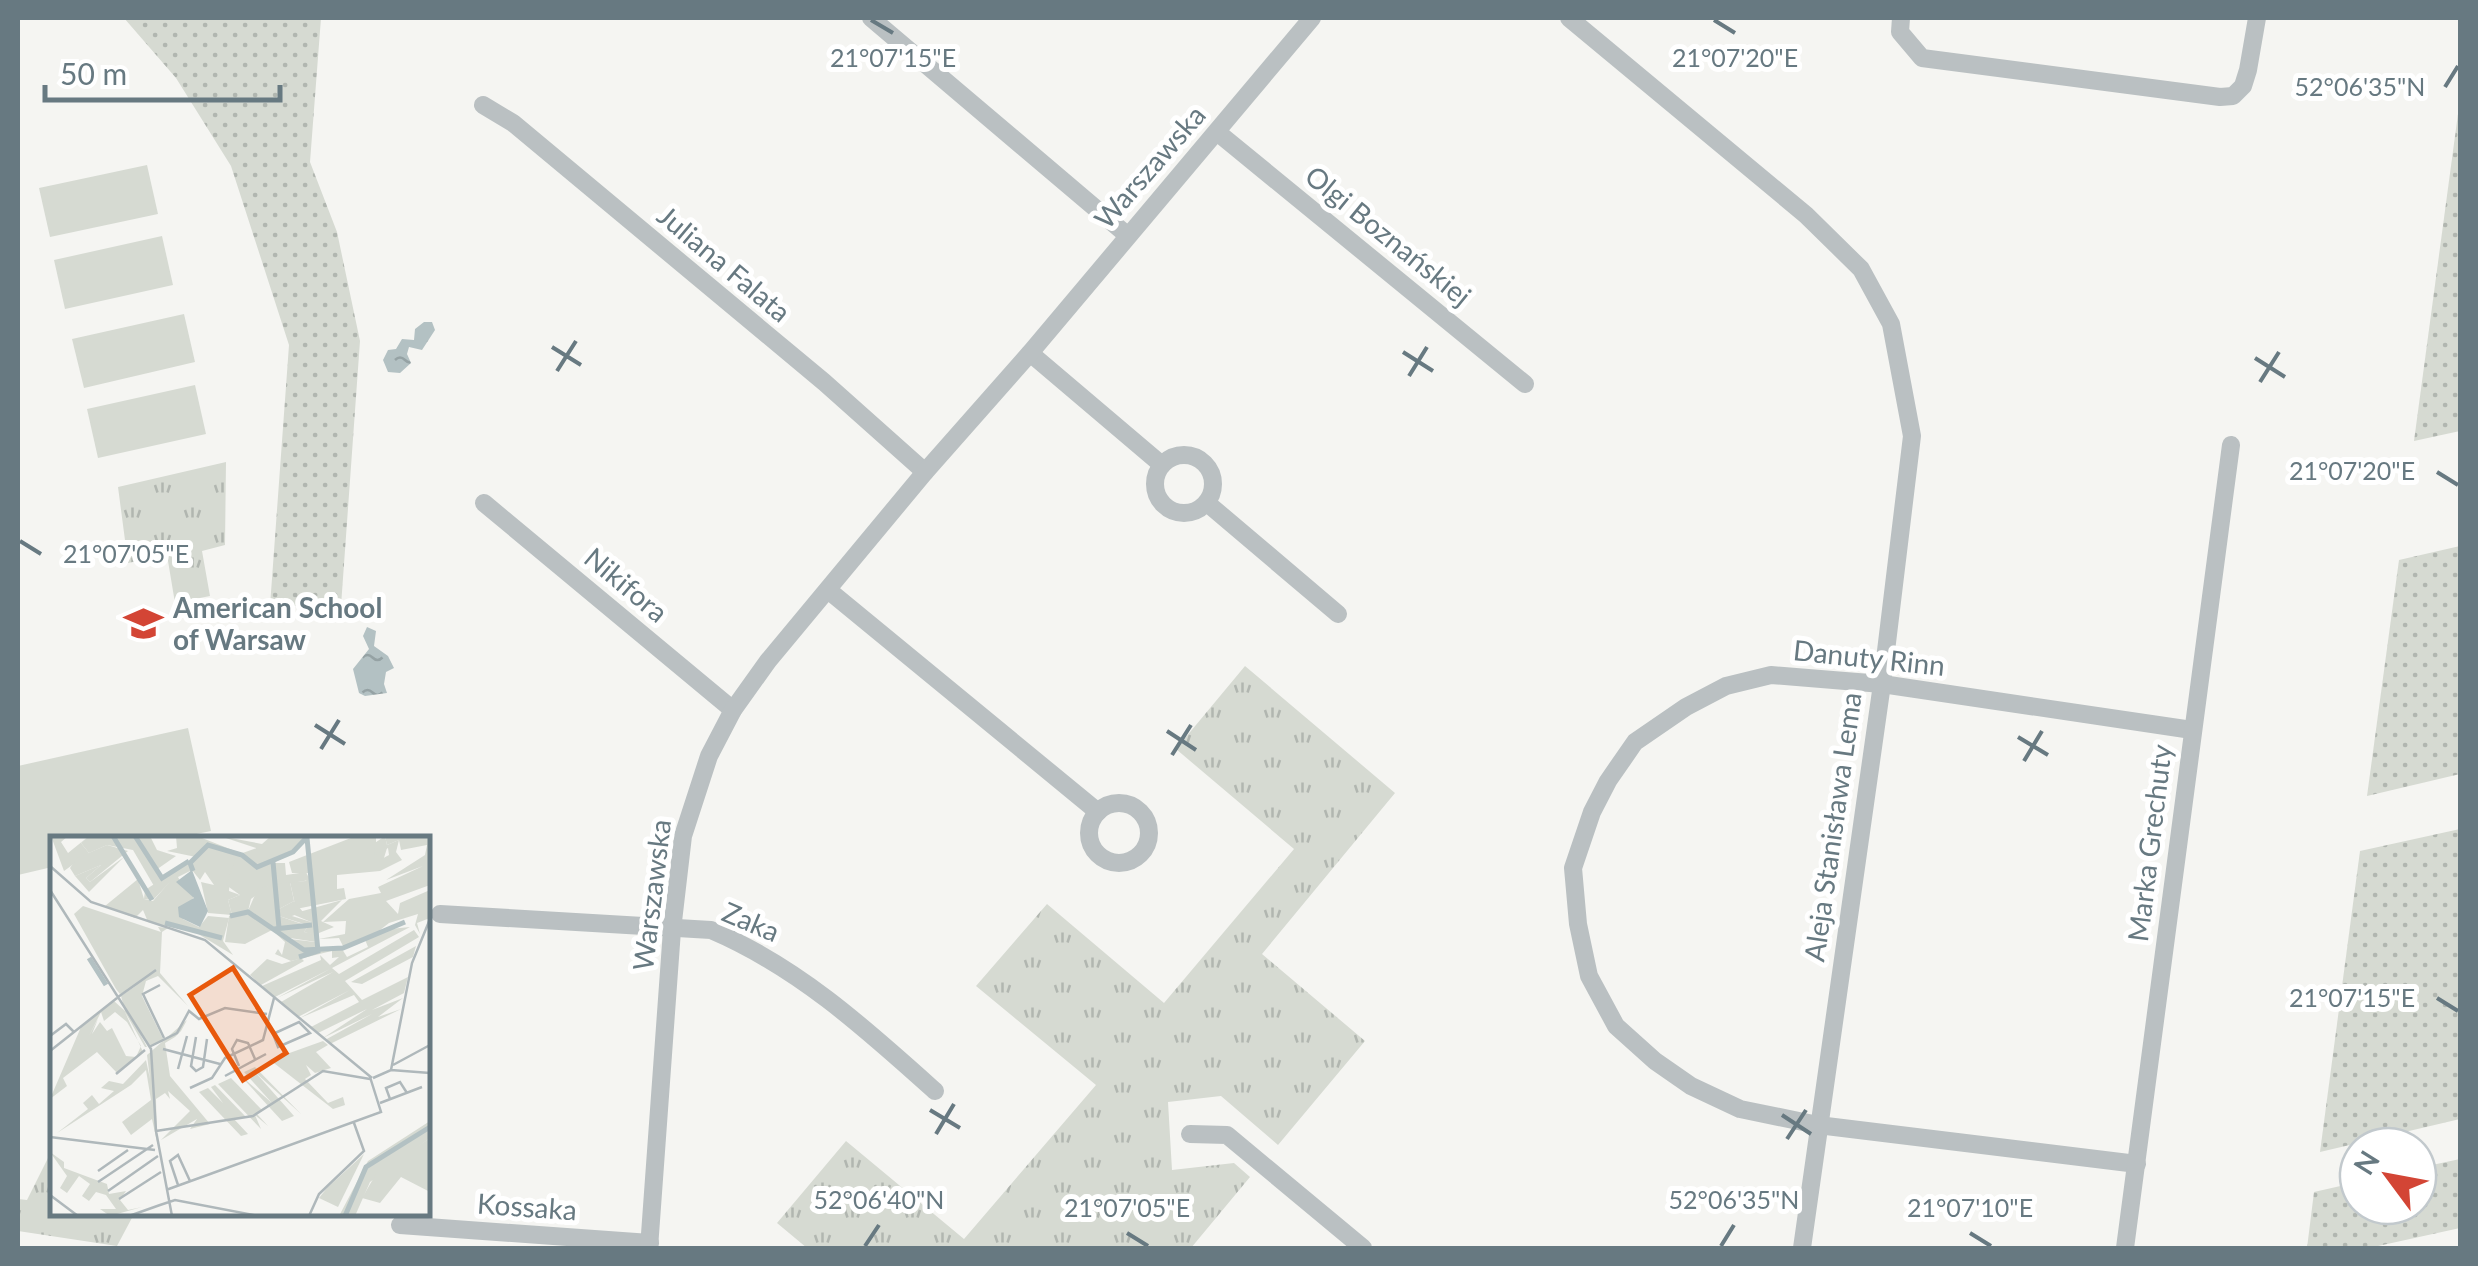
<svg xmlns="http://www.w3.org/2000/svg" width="2478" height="1266" font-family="Lato,sans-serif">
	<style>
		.grass { fill: url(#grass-dots) }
		.park { fill: url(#park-tufts) }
		.pitch { fill: #d6dad2 }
		.water { fill: url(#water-ripples) }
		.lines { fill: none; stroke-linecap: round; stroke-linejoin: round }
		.minor { stroke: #bac0c2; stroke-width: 18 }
		.ticks { fill: none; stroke: #677981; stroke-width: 4 }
		.labels { text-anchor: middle; stroke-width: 10; stroke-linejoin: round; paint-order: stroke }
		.street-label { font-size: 28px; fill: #677981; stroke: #fff }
		.poi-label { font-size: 28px; font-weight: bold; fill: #677981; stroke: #fff; text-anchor: start }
		.inset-river { fill: none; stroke: #b3c1c3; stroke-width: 5 }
		.inset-road { fill: none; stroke: #afb8bb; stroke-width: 2.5 }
		.view { fill: #e8590c; fill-opacity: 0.15; stroke: #e8590c; stroke-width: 5 }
		.inset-edge { fill: none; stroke: #677981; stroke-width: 5 }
		.ticks-label { font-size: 25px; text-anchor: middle; fill: #677981; stroke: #fff; stroke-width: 10; stroke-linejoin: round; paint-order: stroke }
	</style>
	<defs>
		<pattern id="grass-dots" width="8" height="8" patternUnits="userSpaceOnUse" patternTransform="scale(2.5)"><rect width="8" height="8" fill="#d6dad2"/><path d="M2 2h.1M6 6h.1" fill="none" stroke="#b1b6b0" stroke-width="1.8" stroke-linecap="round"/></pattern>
		<pattern id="park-tufts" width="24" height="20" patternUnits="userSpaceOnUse" patternTransform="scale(2.5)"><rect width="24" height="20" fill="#d6dad2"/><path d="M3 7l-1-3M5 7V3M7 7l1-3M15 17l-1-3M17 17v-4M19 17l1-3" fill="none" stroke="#b1b6b0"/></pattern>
		<pattern id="water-ripples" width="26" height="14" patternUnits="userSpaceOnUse" patternTransform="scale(2.5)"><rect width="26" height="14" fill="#b3c1c3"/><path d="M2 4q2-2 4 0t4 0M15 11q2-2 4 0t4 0" fill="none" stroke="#95a2a4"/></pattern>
	</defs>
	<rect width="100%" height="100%" fill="#f5f5f2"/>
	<g class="grass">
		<polygon points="124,18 321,18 310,162 337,232 360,341 341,606 270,606 289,345 231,166 176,78"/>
		<polygon points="2460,99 2460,431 2414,441"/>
		<polygon points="2460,546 2460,774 2367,796 2399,560"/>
		<polygon points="2460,829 2460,1119 2320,1152 2360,851"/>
		<polygon points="2460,1159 2460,1228 2369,1248 2307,1248 2314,1192 2358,1182 2358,1206 2418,1206 2418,1168"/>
	</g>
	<g class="park">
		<polygon points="226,462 225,545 202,551 210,596 175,603 167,555 128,563 118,487"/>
		<polygon points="1245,666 1395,793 1262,954 1365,1041 1278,1145 1221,1096 1168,1102 1172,1170 1234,1163 1250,1177 1191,1248 807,1248 777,1223 846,1141 964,1239 1096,1085 976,986 1047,904 1164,1003 1294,849 1176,749"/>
		<polygon points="52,1150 52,1214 134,1214 117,1246 18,1231 18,1199 27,1200"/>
	</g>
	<g class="pitch">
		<polygon points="147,165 158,214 50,237 39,188"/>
		<polygon points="162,236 173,285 65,309 54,260"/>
		<polygon points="184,314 195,362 84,388 72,339"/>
		<polygon points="195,385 206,434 98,458 87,409"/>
		<polygon points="188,728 211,831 177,838 52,838 52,867 18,875 18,766"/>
	</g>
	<g class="water">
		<polygon points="424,322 432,322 435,330 422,350 409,347 407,354 411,363 400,373 388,372 383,360 388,350 396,349 402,339 414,340 415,329"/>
		<polygon points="367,627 376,631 374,646 388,656 394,668 386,672 384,684 387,693 365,696 359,693 353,669 369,649 363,636"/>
	</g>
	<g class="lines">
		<g class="minor">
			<polyline points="871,18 1127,235"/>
			<polyline points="1569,18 1806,215 1861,269 1891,324 1912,436 1882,684 1802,1248"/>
			<polyline points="1901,18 1900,32 1922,58 2220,97 2233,96 2243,86 2248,70 2257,18"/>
			<polyline points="483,105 513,123 824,382 925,472"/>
			<polyline points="1217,132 1525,384"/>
			<polyline points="1030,353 1162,465"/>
			<circle cx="1184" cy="484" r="29"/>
			<polyline points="484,503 733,710"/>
			<polyline points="1207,503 1338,614"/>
			<polyline points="828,590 1098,812"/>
			<circle cx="1119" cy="833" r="30"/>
			<path d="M 440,914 L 711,930 C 798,967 866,1029 935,1091"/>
			<polyline points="1190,1134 1227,1135 1363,1248"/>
			<polyline points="2137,1164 1818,1125 1740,1109 1691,1086 1655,1061 1616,1026 1589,976 1578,924 1573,868 1592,812 1608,781 1635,742 1686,707 1726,686 1771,675 1882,684 2192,730"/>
			<polyline points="400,1225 650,1243"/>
			<polyline points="649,1248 672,930 683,836 709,756 733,710 768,661 925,472 1030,353 1312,18"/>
			<polyline points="2125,1248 2231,445"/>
		</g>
	</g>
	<path class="ticks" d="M 871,20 L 893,33M 1714,20 L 1735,33M 2445,87 L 2458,66M 552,347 L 581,365M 1403,352 L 1433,371M 2255,358 L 2285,377M 557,371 L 576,341M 1409,376 L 1427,347M 2260,382 L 2279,352M 2437,472 L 2458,485M 20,541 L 41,554M 315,725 L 345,744M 1167,731 L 1196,750M 2018,737 L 2048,755M 321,749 L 339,720M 1172,755 L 1191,725M 2024,761 L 2042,731M 2437,998 L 2458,1011M 930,1110 L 960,1128M 1782,1115 L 1811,1134M 936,1134 L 954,1104M 1787,1139 L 1806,1110M 1127,1233 L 1148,1246M 1970,1233 L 1991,1246M 865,1246 L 879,1225M 1721,1246 L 1734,1225"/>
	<defs>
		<symbol id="school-bare" viewBox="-9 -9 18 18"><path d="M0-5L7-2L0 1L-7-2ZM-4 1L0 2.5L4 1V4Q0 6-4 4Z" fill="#d34535" stroke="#fff" stroke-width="2.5" paint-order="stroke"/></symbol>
	</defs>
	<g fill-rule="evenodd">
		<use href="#school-bare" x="116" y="596" width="55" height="55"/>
	</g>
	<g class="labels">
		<g class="street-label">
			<text transform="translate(1150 167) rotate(-49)" y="10">Warszawska</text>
			<text transform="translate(1388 236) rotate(39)" y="10">Olgi Boznańskiej</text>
			<text transform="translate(724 264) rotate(40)" y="10">Juliana Falata</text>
			<text transform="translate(626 585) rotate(40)" y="10">Nikifora</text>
			<text transform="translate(1869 658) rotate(6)" y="10">Danuty Rinn</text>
			<text transform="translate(1833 827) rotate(-82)" y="10">Aleja Stanisława Lema</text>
			<text transform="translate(2150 843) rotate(-83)" y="10">Marka Grechuty</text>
			<text transform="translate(652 895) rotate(-83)" y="10">Warszawska</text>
			<text transform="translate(751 922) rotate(23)" y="10">Zaka</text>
			<text transform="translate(527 1207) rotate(4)" y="10">Kossaka</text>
		</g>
		<g class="poi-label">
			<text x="173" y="618">American School<tspan x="173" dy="32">of Warsaw</tspan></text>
		</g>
	</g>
	<g transform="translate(50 836)">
		<rect width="380" height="380" fill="#f5f5f2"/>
		<path d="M 1,0 L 18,0 L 11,6 L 18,17 L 39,0 L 31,7 L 39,17 L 14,35 ZM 126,0 L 147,0 L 190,17 L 180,41 L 179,55 L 190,59 L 178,64 L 182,79 L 158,77 L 151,46 L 164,49 L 155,36 L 150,44 L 142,34 L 128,41 L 137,58 L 122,44 L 103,64 L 94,63 L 95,54 L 146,21 L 117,15 L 127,12 ZM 170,0 L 212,8 L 221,0 L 254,1 L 244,15 L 206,30 L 206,12 ZM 306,0 L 326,0 L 326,11 L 337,12 L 330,35 L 287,39 L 287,53 L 294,52 L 296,63 L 246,73 L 240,46 L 256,45 L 260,37 L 242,37 L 239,26 ZM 335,0 L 379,1 L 380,49 L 336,65 L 348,78 L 350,67 L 380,54 L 380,82 L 367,87 L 370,98 L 365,89 L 368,78 L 339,87 L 330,94 L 360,91 L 282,132 L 289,138 L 364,94 L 369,101 L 295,145 L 312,164 L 358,141 L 354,157 L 322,174 L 353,162 L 328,181 L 351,173 L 280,208 L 275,204 L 322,178 L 273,202 L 317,173 L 268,197 L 261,191 L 309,166 L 304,159 L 250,182 L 300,154 L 248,181 L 231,166 L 283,136 L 227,162 L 280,133 L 225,161 L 212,150 L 271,124 L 270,119 L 280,129 L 289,121 L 282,122 L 282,113 L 292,113 L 297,121 L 318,111 L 314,101 L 323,96 L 294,112 L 289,102 L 269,103 L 295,98 L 296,85 L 273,86 L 299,63 L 331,57 L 328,51 L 373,30 L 336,44 L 375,19 L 377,9 L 351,14 L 349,4 L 337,9 ZM 33,70 L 111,96 L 108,91 L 118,92 L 112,96 L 110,137 L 138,170 L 108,140 L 96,145 L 92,160 L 114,205 L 100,210 L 89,196 L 97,211 L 95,211 L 75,176 L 93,216 L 67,237 L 47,216 L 13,242 L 17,250 L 0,263 L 31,191 L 64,165 L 75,175 L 71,160 L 87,149 L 70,158 L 66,153 L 24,78 ZM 51,176 L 54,185 L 65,176 L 77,186 L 91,210 L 86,221 L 76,220 L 62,192 L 57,195 L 50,186 L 42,198 L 48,183 L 39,200 ZM 158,80 L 179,82 L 173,105 L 183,119 L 145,96 ZM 366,110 L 363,121 L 312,148 L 301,146 ZM 251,122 L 254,125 L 211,149 L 200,139 L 217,123 L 232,128 ZM 137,184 L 131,195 L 125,201 L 115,207 L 120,240 L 160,288 L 140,293 L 147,283 L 111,304 L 140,275 L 118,255 L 120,263 L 115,257 L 106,263 L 107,306 L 102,283 L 81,299 L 72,286 L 101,264 L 96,234 L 81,249 L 7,297 L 38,273 L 33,267 L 42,259 L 49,268 L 64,255 L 51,252 L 59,245 L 73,248 L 96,224 L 100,243 L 97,219 ZM 273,205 L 278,209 L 266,216 L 281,232 L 265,237 L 256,229 L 261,239 L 255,243 L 278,267 L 293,261 L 295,269 L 283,273 L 220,224 ZM 205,231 L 251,278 L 206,237 L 244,280 L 232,285 L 189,238 L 222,267 L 194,236 ZM 181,242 L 212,274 L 207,278 L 218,290 L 205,279 L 211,293 L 168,248 ZM 165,249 L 196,281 L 184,283 L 198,298 L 191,300 L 149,256 L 158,252 L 173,267 L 161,251 ZM 380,285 L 380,302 L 320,346 L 305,380 L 289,380 L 318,325 Z" fill="#d6dad2" fill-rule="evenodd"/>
		<path d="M 255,0 L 245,16 L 223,27 L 235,27 L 236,39 L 256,36 L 260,44 L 217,51 L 201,63 L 198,75 L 182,79 L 178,64 L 190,59 L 176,49 L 187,19 L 207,12 L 206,30 L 244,15 ZM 335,0 L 337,9 L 349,4 L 346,16 L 352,24 L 330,35 L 328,25 L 339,19 L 338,12 L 325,19 L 324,12 L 313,15 ZM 57,9 L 78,15 L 40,46 L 36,42 L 51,29 L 25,40 L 20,32 L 27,22 ZM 88,43 L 94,63 L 103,65 L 122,43 L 144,60 L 133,83 L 171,102 L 98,86 L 93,74 L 85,82 L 55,70 ZM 244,65 L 253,76 L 242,80 L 261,86 L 254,96 L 265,98 L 266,106 L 240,102 L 254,88 L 229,80 L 229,73 ZM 0,316 L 14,326 L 14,332 L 57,348 L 59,358 L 76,355 L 70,364 L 78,374 L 92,371 L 60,380 L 50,373 L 66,373 L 56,359 L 46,356 L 39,365 L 32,360 L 40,348 L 29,340 L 17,357 L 10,352 L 17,340 Z" fill="#d6dad2"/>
		<path d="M 39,0 L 100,0 L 107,14 L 126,20 L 106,34 L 112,44 L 104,50 L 83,14 L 57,9 L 39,17 L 31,7 ZM 74,21 L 39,56 L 25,40 L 51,29 L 36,42 L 40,46 ZM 240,46 L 244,65 L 229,73 L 229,80 L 258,90 L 240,103 L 265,106 L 265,99 L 254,96 L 261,86 L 242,78 L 292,64 L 271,85 L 284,91 L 269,97 L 268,106 L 269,113 L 294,112 L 241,125 L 225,118 L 228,113 L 232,119 L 235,106 L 222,94 L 195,108 L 175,106 L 179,80 L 198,75 L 208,52 ZM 380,302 L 380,356 L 351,341 L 330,367 L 312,362 L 326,338 Z" fill="#d6dad2"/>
		<path d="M 314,318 L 288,371 L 269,362 L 277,352 Z" fill="#d6dad2"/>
		<path d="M 142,34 L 158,75 L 150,91 L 129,81 L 128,71 L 144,62 L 126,46 Z" fill="#b3c1c3"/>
		<path class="inset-river" d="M 63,0 L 102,64M 85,0 L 112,42 L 139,25M 223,26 L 229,92M 143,35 L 140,27 L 158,9 L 192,19 L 207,31 L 243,16 L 258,0M 180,80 L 198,76 L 254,114 L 293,112 L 355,86M 115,87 L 172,102M 224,93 L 262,89M 249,121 L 268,115 L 257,2M 39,122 L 56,149M 295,380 L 316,331 L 380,291"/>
		<path class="inset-road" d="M 0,30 L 41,66 L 155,104 L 322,242M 0,54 L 101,213 L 106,295 L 122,380M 110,149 L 93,158 L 114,202M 68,161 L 106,134M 249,186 L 260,197 L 228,211 L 223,198 ZM 0,200 L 16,188 L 24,196M 146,201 L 141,230 L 146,235 L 153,231 L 157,203M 99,211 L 127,197 L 139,175 L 149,183 L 175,172 L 217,178M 113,213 L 170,228M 0,215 L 67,162M 343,229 L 380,209M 189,230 L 182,213 L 187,204 L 198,207 L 205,223M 128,233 L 137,200M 341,234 L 362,127 L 380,83M 66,238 L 95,214M 175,240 L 216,218M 323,242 L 341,234 L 380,237M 140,252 L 162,242 L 175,222 L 213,204 L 224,162M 340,263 L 336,252 L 350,246 L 357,257M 330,267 L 372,251M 106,295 L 203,280 L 273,235 L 320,243M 0,301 L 105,314M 48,335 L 78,314M 48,346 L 103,309M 128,349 L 120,325 L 128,319 L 140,345M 116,354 L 331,276 L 320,241M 58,355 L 108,320M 0,359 L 28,380M 69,363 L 111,336M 110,369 L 125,364 L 209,380M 79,380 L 110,369M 259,380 L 269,358 L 314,315 L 304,287"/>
		<path class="view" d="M 183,132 L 236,217 L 193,244 L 140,159 Z"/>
		<rect width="380" height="380" class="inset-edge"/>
	</g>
	<g class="ticks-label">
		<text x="893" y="67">21°07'15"E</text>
		<text x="1735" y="67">21°07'20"E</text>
		<text x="2360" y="96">52°06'35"N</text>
		<text x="2352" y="480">21°07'20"E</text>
		<text x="126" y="563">21°07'05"E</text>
		<text x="2352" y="1007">21°07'15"E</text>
		<text x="879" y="1209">52°06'40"N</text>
		<text x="1734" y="1209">52°06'35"N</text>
		<text x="1127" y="1217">21°07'05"E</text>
		<text x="1970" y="1217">21°07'10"E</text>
	</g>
	<rect width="2478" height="1266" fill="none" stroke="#677981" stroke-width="40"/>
	<g transform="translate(2388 1176) rotate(302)"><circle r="48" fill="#ffffff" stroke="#c2c9cd" stroke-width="2.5"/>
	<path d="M0-8L18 38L0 25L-18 38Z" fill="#d34535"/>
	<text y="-15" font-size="28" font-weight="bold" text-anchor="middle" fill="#677981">N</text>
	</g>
	<path d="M45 85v15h235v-15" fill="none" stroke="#677981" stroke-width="5"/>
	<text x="60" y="85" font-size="30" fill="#677981" stroke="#ffffff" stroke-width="8" paint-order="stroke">50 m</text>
</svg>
